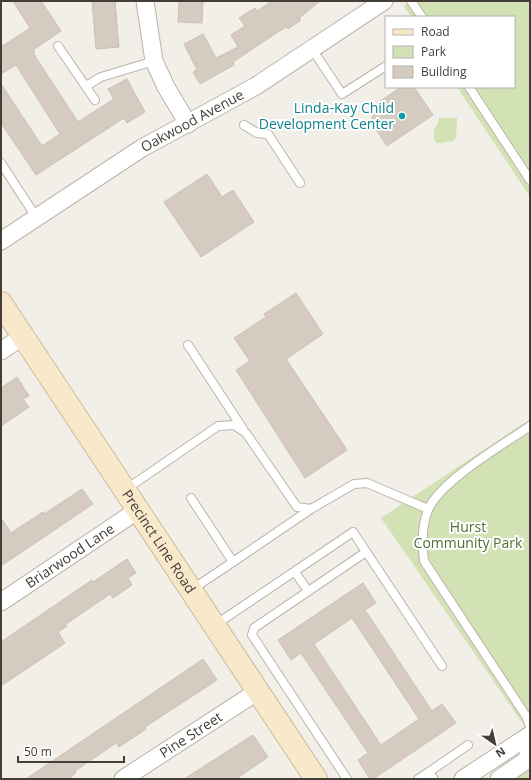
<svg xmlns="http://www.w3.org/2000/svg" width="531" height="780" font-family="'Open Sans',sans-serif">
	<style>
		.green { fill: #d2e2b5 }
		.building { fill: #d5cbc1; stroke: #ccc0b2; fill-rule: evenodd }
		.lines { fill: none; stroke-linecap: round; stroke-linejoin: round }
		.lane-casing { stroke: #bcb4ab; stroke-width: 10 }
		.street-casing { stroke: #bcb4ab; stroke-width: 19 }
		.secondary-casing { stroke: #cdbb9c; stroke-width: 24 }
		.lane { stroke: #fff; stroke-width: 8 }
		.street { stroke: #fff; stroke-width: 17 }
		.secondary { stroke: #f9e9cb; stroke-width: 22 }
		.culture-dot { fill: #0f9aa8; stroke: #fff; stroke-width: 1.5 }
		.labels { text-anchor: middle; stroke-width: 4; stroke-linejoin: round; paint-order: stroke }
		.culture-label { font-size: 14px; fill: #0d838f; stroke: #fff; text-anchor: end }
		.street-label { font-size: 14px; fill: #443e37; stroke: #fff }
		.park-label { font-size: 14px; fill: #4f7031; stroke: #fff }
	</style>
	<rect width="100%" height="100%" fill="#f2eee8"/>
	<g class="green">
		<polygon points="411,1 530,1 530,197 457,87 514,87 514,17 411,17 404,6"/>
		<path d="M 439,118 L 457,118 L 456,137 L 453,141 C 447,141 442,144 436,143 L 434,139 L 434,128 L 437,126 Z"/>
		<polygon points="530,419 530,734 381,518"/>
		<polygon points="530,765 530,779 510,779"/>
	</g>
	<g class="building">
		<polygon points="13,1 41,1 61,31 33,50 35,52 33,53 78,122 114,99 108,89 127,79 145,112 127,123 124,118 36,175 1,123 1,84 42,146 60,134 16,65 1,74 1,47 30,28"/>
		<polygon points="92,1 115,1 119,47 96,49"/>
		<polygon points="179,1 203,1 202,23 178,22"/>
		<polygon points="272,1 320,1 299,18 301,20 288,29 286,27 278,32 233,62 234,65 200,84 193,72 197,70 184,44 203,34 216,58 238,47 231,35 245,26 239,18 255,8 257,11"/>
		<polygon points="401,87 414,87 433,115 387,146 370,120 373,117 371,113 375,110 373,106"/>
		<polygon points="207,174 222,197 233,190 254,222 201,257 164,202"/>
		<polygon points="296,293 323,334 286,359 347,450 305,478 236,370 250,361 234,338 266,317 264,314"/>
		<polygon points="17,377 29,396 23,399 29,407 1,426 1,388"/>
		<polygon points="82,489 93,504 1,566 1,518 11,533 43,512 44,514"/>
		<polygon points="127,559 136,573 128,578 132,585 113,598 110,594 66,624 67,626 58,632 65,643 1,686 1,642 92,580 93,582"/>
		<path d="M 363,583 L 376,603 L 365,610 L 432,711 L 442,704 L 456,723 L 373,779 L 370,779 L 358,760 L 368,753 L 301,653 L 291,660 L 278,640 ZM 352,618 L 419,719 L 381,745 L 314,644 Z"/>
		<polygon points="203,659 217,680 145,727 146,729 119,747 116,743 75,771 76,773 68,779 26,779"/>
		<polygon points="253,735 268,757 236,779 184,779"/>
	</g>
	<g class="lines">
		<defs>
			<g id="lane">
				<polyline points="411,1 422,17"/>
				<polyline points="58,46 95,100"/>
				<polyline points="312,49 342,94 386,66"/>
				<polyline points="86,86 101,77 154,61"/>
				<polyline points="469,87 530,180"/>
				<polyline points="244,125 257,133 268,134 300,183"/>
				<polyline points="1,163 36,217"/>
				<polyline points="188,345 243,429"/>
				<path d="M 530,426 C 504,444 440,481 428,510 C 422,525 422,545 424,561 L 526,716 L 530,726"/>
				<polyline points="125,490 218,426 234,425 246,433 297,507 311,509 354,484 367,483 428,509"/>
				<polyline points="191,498 233,562 311,509"/>
				<polyline points="295,572 308,591"/>
				<polyline points="191,590 233,562"/>
				<polyline points="215,625 353,532 442,666"/>
				<polyline points="347,779 252,635 254,628 366,552"/>
				<polyline points="418,779 429,772"/>
				<polyline points="434,779 429,772 468,745"/>
			</g>
			<g id="street">
				<polyline points="145,1 154,61 166,87 188,124"/>
				<path id="s1" d="M 1,241 L 142,148 L 256,86 L 384,1"/>
				<polyline points="1,351 23,336"/>
				<path id="s2" d="M 1,602 L 138,510"/>
				<path id="s3" d="M 123,779 L 258,691"/>
				<polyline points="463,779 530,735"/>
				<polyline points="499,779 527,760 530,745"/>
			</g>
			<g id="secondary">
				<path id="s4" d="M 1,303 L 316,779"/>
			</g>
		</defs>
		<use href="#lane" class="lane-casing"/>
		<use href="#street" class="street-casing"/>
		<use href="#secondary" class="secondary-casing"/>
		<use href="#lane" class="lane"/>
		<use href="#street" class="street"/>
		<use href="#secondary" class="secondary"/>
	</g>
	<circle class="culture-dot" cx="402" cy="116" r="4"/>
	<g class="labels">
		<g class="culture-label">
			<text x="394" y="113">Linda-Kay Child<tspan x="394" dy="16">Development Center</tspan></text>
		</g>
		<g class="street-label">
			<text dy="5" stroke="none"><textPath href="#s1" startOffset="226">Oakwood Avenue</textPath></text>
			<text dy="5" stroke="none"><textPath href="#s4" startOffset="286">Precinct Line Road</textPath></text>
			<text dy="5" stroke="none"><textPath href="#s2" startOffset="83">Briarwood Lane</textPath></text>
			<text dy="5" stroke="none"><textPath href="#s3" startOffset="81">Pine Street</textPath></text>
		</g>
		<g class="park-label">
			<text x="468" y="532">Hurst<tspan x="468" dy="16">Community Park</tspan></text>
		</g>
	</g>
	<rect width="531" height="780" fill="none" stroke="#443e37" stroke-width="4"/>
	<rect x="385" y="16" width="130" height="72" fill="#ffffff" stroke="#b4b2af"/>
	<rect x="393" y="29" width="20" height="6" fill="#f9e9cb" stroke="#b4b2af"/>
	<text x="421" y="36" font-size="12" fill="#443e37">Road</text>
	<rect x="393" y="46" width="20" height="12" fill="#d2e2b5" stroke="#b4b2af"/>
	<text x="421" y="56" font-size="12" fill="#443e37">Park</text>
	<rect x="393" y="66" width="20" height="12" fill="#d5cbc1" stroke="#b4b2af"/>
	<text x="421" y="76" font-size="12" fill="#443e37">Building</text>
	<g transform="translate(495 744) rotate(146)" stroke="#ffffff" stroke-width="3" paint-order="stroke">
	<path d="M0-3L7 15L0 10L-7 15Z" fill="#443e37"/>
	<text y="-6" font-size="11" font-weight="bold" text-anchor="middle" fill="#443e37">N</text>
	</g>
	<path d="M18 756v6h106v-6" fill="none" stroke="#443e37" stroke-width="2"/>
	<text x="24" y="756" font-size="12" fill="#443e37" stroke="#ffffff" stroke-width="3" paint-order="stroke">50 m</text>
</svg>
